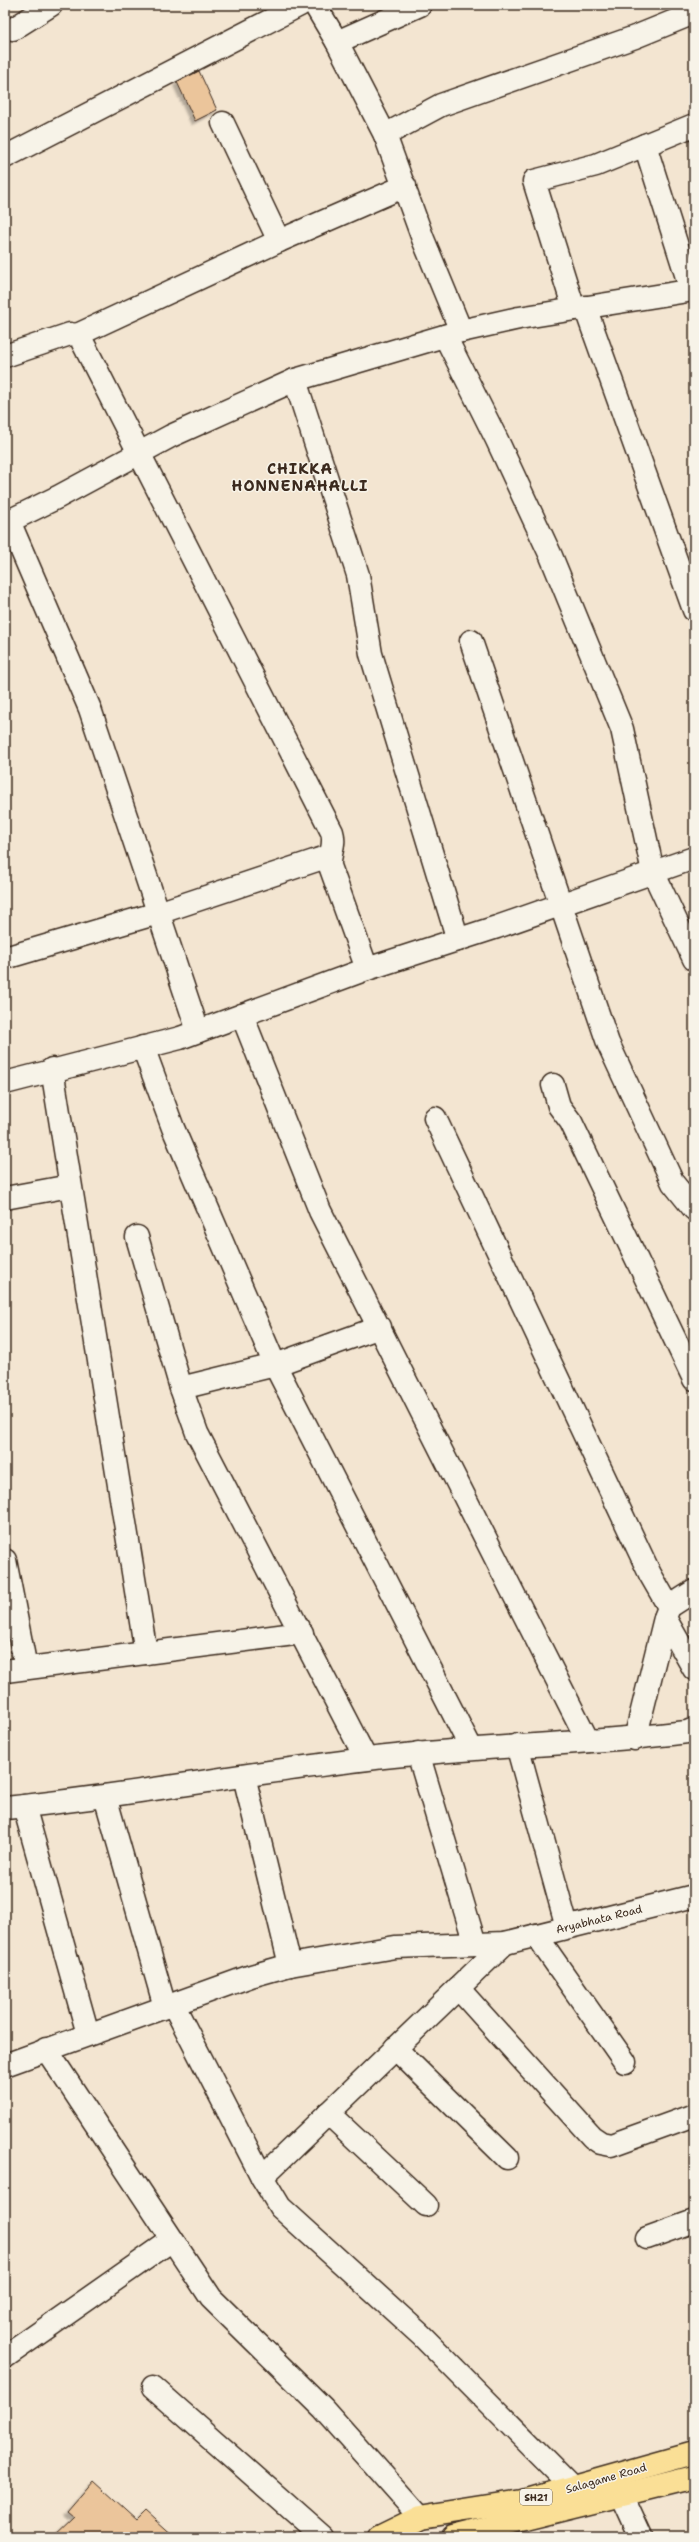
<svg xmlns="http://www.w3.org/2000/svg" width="699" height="2542" font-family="'Shantell Sans',sans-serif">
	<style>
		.building { fill: #ebc59b; stroke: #3b2a1e; filter: url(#shadow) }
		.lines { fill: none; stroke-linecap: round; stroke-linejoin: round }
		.minor-casing { stroke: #3b2a1e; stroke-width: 25 }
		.major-casing { stroke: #3b2a1e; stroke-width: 25 }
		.minor { stroke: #f7f3e8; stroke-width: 22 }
		.major { stroke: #fadf96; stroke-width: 22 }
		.labels { text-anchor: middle; stroke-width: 3; stroke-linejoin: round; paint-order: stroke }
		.shield { fill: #f7f3e8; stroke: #73665b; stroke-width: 1 }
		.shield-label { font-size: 10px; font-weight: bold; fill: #3b2a1e }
		.street-label { font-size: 11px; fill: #3b2a1e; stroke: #f7f3e8 }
		.district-label { font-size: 15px; font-weight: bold; letter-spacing: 1px; fill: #3b2a1e; stroke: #f7f3e8 }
	</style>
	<defs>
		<filter id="shadow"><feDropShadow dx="-3.5" dy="3.5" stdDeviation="1" flood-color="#0004"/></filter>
	</defs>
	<rect width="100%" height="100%" fill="#f3e5d1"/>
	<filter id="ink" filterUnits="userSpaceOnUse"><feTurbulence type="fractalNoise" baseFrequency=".025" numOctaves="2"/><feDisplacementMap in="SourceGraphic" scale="8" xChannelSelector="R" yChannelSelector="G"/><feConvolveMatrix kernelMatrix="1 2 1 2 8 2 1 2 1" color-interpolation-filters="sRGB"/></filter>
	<g filter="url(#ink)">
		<g class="building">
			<polygon points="199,71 217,110 195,121 177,82"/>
			<polygon points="93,2480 137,2520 146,2511 175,2537 52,2537 74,2516 67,2510"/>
		</g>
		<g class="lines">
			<defs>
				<g id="minor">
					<polyline points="315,5 337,42 385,135 423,239 461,331"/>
					<polyline points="13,29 51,5"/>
					<polyline points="337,42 420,5"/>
					<polyline points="223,123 279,241"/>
					<polyline points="385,135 441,105 635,37 694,13"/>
					<polyline points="645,145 691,290"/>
					<polyline points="5,157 300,5"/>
					<polyline points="585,307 694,610"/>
					<polyline points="574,309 534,181 596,165 694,125"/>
					<polyline points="77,335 279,241 405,186"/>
					<polyline points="445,336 497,440 551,556 622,729 653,872 694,959"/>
					<path d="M 5,356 L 70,334 L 77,335 L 81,339 L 332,832 C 336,845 329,853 330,866 L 367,969"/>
					<polyline points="295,380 358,575 371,654 458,940"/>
					<polyline points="9,521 90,709 198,1031"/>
					<polyline points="5,523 58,497 171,436 295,380 461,331 519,318 694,290"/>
					<polyline points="471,641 608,1043 673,1183 694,1209"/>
					<polyline points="5,958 158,913 329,856"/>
					<polyline points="242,1015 320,1211 588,1741"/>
					<polyline points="143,1047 173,1128 275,1365 471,1748"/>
					<polyline points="52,1069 146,1653"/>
					<polyline points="5,1083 180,1038 367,969 497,927 694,858"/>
					<polyline points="553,1085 559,1106 571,1122 694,1379"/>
					<polyline points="435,1118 650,1574 669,1607 665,1618 694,1669"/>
					<polyline points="5,1198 70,1186"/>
					<polyline points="137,1237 181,1388 197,1433 366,1759"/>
					<polyline points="181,1388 275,1365 380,1327"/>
					<polyline points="5,1560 26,1668"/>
					<polyline points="669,1607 694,1591"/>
					<polyline points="5,1671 302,1633"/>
					<polyline points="635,1739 665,1618"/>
					<polyline points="517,1745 567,1927"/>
					<polyline points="418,1753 475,1944"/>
					<polyline points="244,1776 290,1965"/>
					<polyline points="105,1796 165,2007"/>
					<polyline points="24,1806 88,2034"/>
					<path d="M 5,1808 C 126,1796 246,1773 368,1759 C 474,1746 581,1745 687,1732 L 694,1729"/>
					<polyline points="536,1935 625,2062"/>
					<polyline points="458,1988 592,2137 601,2143 611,2145 694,2115"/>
					<polyline points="173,2004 262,2177 280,2207 421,2335 573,2488"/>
					<polyline points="395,2048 507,2158"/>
					<polyline points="46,2049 211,2298 323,2408 420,2517"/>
					<polyline points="5,2065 251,1976 290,1965 395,1947 505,1943 694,1896"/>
					<polyline points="328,2113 426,2205"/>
					<polyline points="262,2177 505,1943"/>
					<polyline points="647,2238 694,2221"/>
					<polyline points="5,2357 172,2240"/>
					<polyline points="153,2387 323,2537"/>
					<polyline points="613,2478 640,2537"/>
				</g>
				<g id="major">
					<polyline points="379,2537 420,2517 523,2501 694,2453"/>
					<polyline points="452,2537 694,2477"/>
				</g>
			</defs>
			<use href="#minor" class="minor-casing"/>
			<use href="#major" class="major-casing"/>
			<use href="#minor" class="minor"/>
			<use href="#major" class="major"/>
		</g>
	</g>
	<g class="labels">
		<rect class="shield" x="520" y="2489" width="32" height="16" rx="3"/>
		<g class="shield-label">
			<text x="536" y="2501">SH21</text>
		</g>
		<g class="street-label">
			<text transform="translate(599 1919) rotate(-14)" y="4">Aryabhata Road</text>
			<text transform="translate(606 2478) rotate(-16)" y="4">Salagame Road</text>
		</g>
		<g class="district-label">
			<text x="300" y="474">CHIKKA<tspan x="300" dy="17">HONNENAHALLI</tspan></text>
		</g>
	</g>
	<rect width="699" height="2542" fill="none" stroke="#f7f3e8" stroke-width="20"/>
	<rect x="10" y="10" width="679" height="2522" fill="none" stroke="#3b2a1e" stroke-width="1.5" filter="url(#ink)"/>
</svg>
